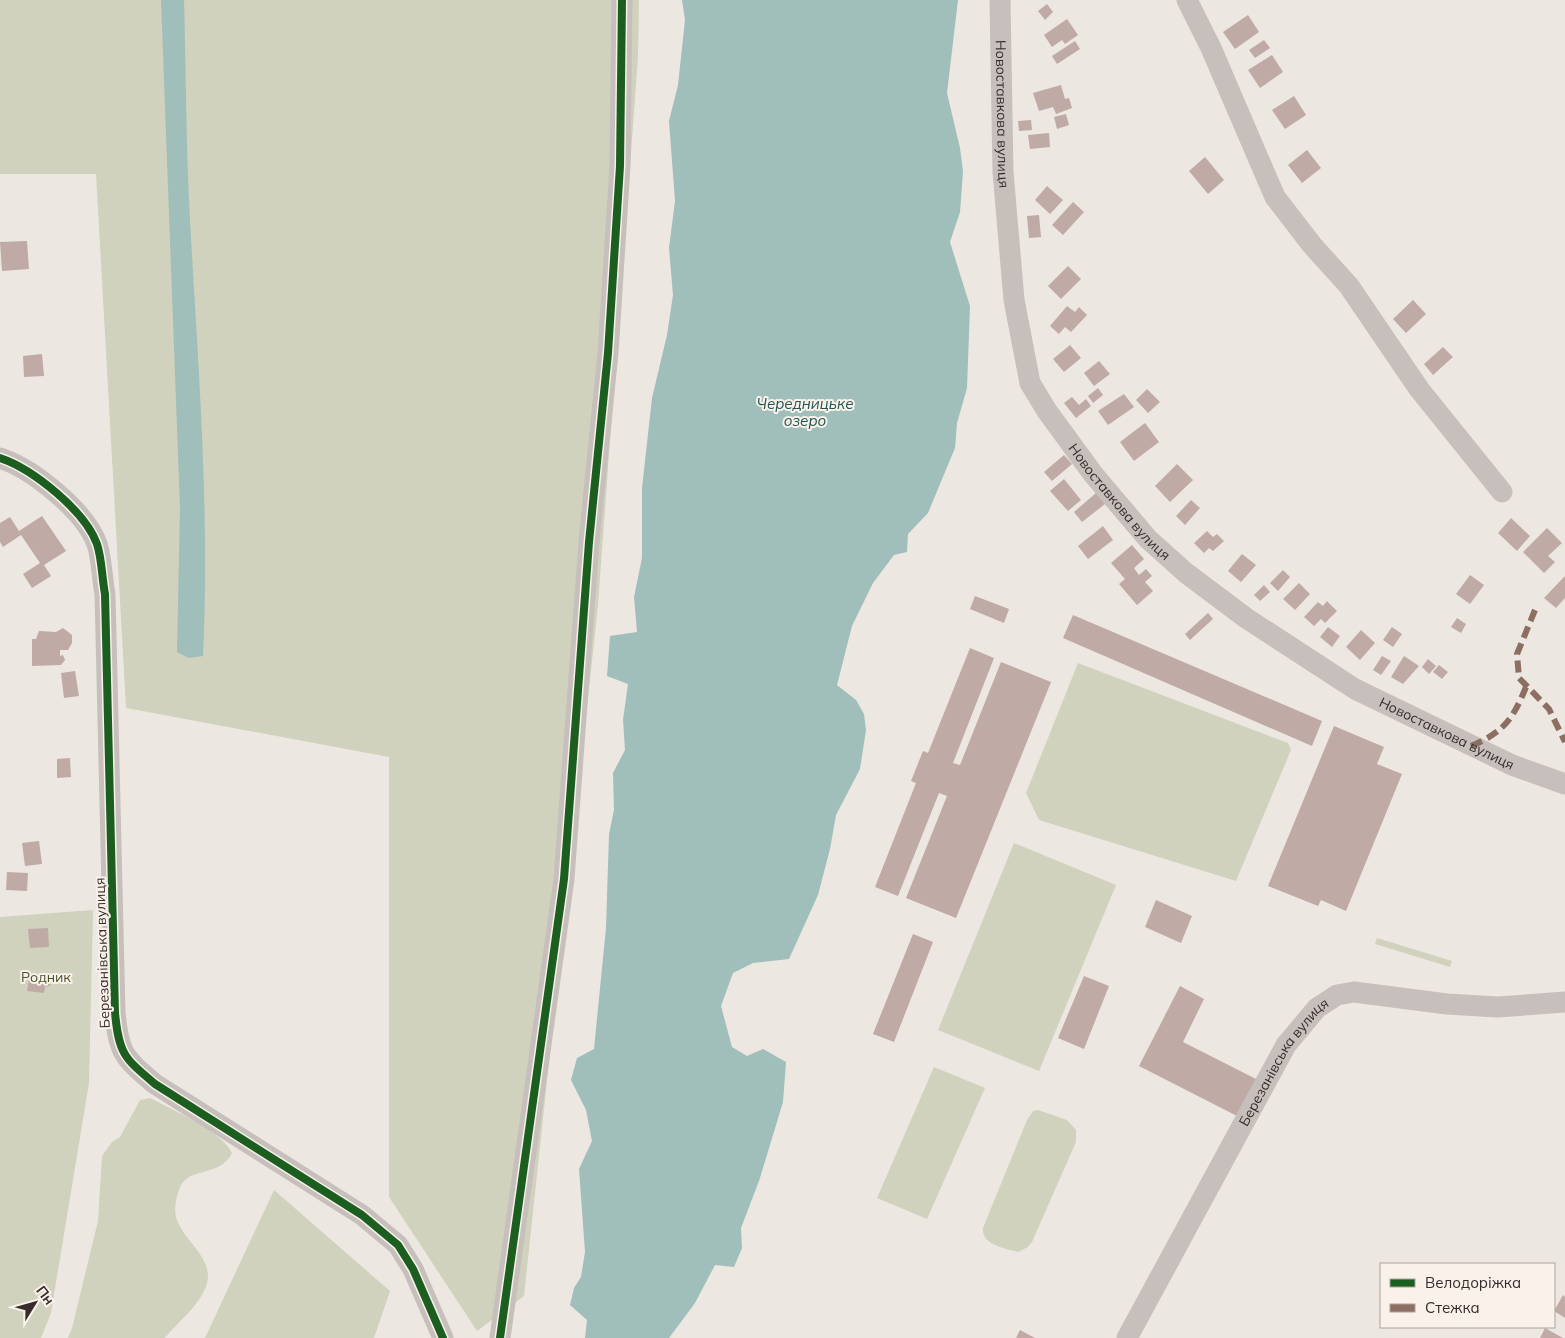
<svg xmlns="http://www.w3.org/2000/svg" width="1565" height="1338" font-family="Mulish,sans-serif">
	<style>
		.green { fill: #d0d2bd }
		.water { fill: #a0beba }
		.building { fill: #bfaaa5 }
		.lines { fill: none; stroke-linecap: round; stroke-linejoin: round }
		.minor { stroke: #c6bfbc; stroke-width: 21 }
		.quiet { stroke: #8d6e63; stroke-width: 6; stroke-dasharray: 12 6; stroke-linecap: butt }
		.cycleway-casing { stroke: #f9f1ea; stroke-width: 11 }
		.cycleway { stroke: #1b5e20; stroke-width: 8 }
		.labels { text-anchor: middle; stroke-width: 4; stroke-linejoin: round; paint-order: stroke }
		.street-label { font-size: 14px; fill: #372c2a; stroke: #f9f1ea }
		.park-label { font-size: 14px; fill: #4a542f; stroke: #f9f1ea }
		.water-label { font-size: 15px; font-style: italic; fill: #215653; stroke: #f9f1ea }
	</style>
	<rect width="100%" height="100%" fill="#ede7e2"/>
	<g class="green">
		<polygon points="0,0 639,0 638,57 598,605 524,1296 477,1331 389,1197 389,757 126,708 96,174 0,174"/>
		<polygon points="1078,663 1288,743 1291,750 1236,881 1039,820 1026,793"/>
		<polygon points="1014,843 1116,885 1039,1071 938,1030"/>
		<polygon points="93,910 89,1083 51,1313 41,1338 0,1338 0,917"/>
		<polygon points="1377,938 1452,961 1450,967 1375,944"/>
		<polygon points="934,1067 985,1088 927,1219 877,1198"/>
		<path d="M 150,1098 C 172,1110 221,1130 232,1153 C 219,1179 187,1165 179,1190 C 176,1198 174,1208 176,1217 C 183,1243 220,1260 204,1291 C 196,1308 177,1323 165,1338 L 68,1338 L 72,1328 L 98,1221 L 102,1156 L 112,1142 L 120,1137 L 140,1100 Z"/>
		<path d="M 1038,1110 L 1067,1120 L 1076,1130 L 1076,1142 L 1032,1242 L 1028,1247 L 1018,1252 C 1005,1248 981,1245 983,1228 L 1027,1120 L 1033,1111 Z"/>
		<polygon points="274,1190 390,1291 374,1338 205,1338"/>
	</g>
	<g class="water">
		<path d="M 161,0 L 184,0 C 186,73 186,147 190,220 C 198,365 210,510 203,656 L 189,658 L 177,652 L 180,508 Z"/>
		<polygon points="682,0 958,0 947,93 960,148 963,171 960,212 950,242 970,306 967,388 957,423 955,448 928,513 908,534 907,552 894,555 873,583 852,626 837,685 856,700 864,714 866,730 860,769 836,815 830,849 818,895 789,959 753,963 733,973 721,1006 732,1047 747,1056 763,1049 786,1062 783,1102 759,1181 741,1228 742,1248 734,1267 715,1265 695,1303 669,1338 585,1338 587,1320 570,1305 574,1288 581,1277 585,1252 579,1169 592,1141 586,1110 571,1080 577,1058 594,1049 606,928 609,834 614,810 613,773 625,750 623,720 628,684 607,676 610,636 637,632 634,597 642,558 642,488 652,398 667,335 673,295 669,248 675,201 669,121 678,85 685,20"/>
	</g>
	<g class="building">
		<polygon points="1047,4 1053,12 1045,20 1038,11"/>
		<polygon points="1248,15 1259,32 1235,49 1223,32"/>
		<polygon points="1067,19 1078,35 1065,44 1062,40 1052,47 1044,35"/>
		<polygon points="1264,40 1270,48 1255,58 1249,50"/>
		<polygon points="1075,41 1080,49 1057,64 1052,56"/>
		<polygon points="1272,55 1283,72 1260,88 1248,70"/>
		<polygon points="1061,85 1065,99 1069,98 1072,108 1056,114 1053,107 1039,111 1033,93"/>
		<polygon points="1294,96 1306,115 1285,129 1272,110"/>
		<polygon points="1066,114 1069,125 1057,129 1054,117"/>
		<polygon points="1031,120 1032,130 1019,131 1018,121"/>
		<polygon points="1049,133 1050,147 1030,149 1028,135"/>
		<polygon points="1307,150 1321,168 1302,183 1288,165"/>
		<polygon points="1205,157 1224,180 1208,194 1189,171"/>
		<polygon points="1047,186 1063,200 1050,214 1035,200"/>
		<polygon points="1073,202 1084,212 1063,235 1052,225"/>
		<polygon points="1039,215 1041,237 1029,238 1027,216"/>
		<polygon points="27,241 29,269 2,271 0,242"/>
		<polygon points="1068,266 1081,279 1061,299 1048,286"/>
		<polygon points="1413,300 1426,314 1406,333 1393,319"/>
		<polygon points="1067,306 1075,312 1079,307 1087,315 1071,332 1065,327 1059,334 1050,326"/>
		<polygon points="1070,345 1081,358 1064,372 1053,359"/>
		<polygon points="1443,347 1453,357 1433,375 1424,364"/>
		<polygon points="42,354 44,376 24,377 23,356"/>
		<polygon points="1099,361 1110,374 1094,386 1084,373"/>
		<polygon points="1098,388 1103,395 1093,403 1088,396"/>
		<polygon points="1147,389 1160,402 1148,413 1136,400"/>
		<polygon points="1124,394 1134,407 1108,425 1098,411"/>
		<polygon points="1072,397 1079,405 1086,399 1091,406 1076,418 1064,403"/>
		<polygon points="1145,423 1159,442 1134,461 1120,442"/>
		<polygon points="1064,455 1072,464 1052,481 1044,472"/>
		<polygon points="1177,464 1193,480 1170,502 1155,486"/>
		<polygon points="1064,479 1081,500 1068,511 1050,491"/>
		<polygon points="1096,493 1105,504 1082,522 1074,512"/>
		<polygon points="1191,500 1200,508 1185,525 1176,516"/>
		<polygon points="42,516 66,551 44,565 51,576 32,588 23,574 40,563 21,535 3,547 0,542 0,523 10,517 19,531"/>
		<polygon points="1511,518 1530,536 1517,551 1498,533"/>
		<polygon points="1103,526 1113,540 1088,559 1078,546"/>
		<polygon points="1547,528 1562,543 1548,556 1555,562 1544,573 1523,552"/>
		<polygon points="1207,531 1213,537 1217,534 1224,541 1213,551 1209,548 1204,553 1194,543"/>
		<polygon points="1132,545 1144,559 1134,568 1139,575 1146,569 1152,576 1145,582 1153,591 1137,605 1119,584 1125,579 1111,563"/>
		<polygon points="1242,554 1256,565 1241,582 1228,571"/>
		<polygon points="1283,570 1290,577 1278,591 1270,583"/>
		<polygon points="1470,575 1484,585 1470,604 1456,594"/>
		<polygon points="1565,576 1565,598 1556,608 1544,598"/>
		<polygon points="1299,583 1310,594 1295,610 1283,599"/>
		<polygon points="1264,585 1270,592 1260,601 1254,595"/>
		<polygon points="975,596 1009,609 1004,623 970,609"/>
		<polygon points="1327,601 1337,611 1325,623 1321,619 1314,626 1304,617 1318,602 1323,606"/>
		<polygon points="1208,613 1213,619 1190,640 1185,634"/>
		<polygon points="1073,615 1322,721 1312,746 1063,638"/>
		<polygon points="1457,618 1466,624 1461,633 1451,627"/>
		<polygon points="1328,627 1340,636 1332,647 1320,637"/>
		<polygon points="1392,627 1402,634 1393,647 1383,640"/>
		<polygon points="63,628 72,635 72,643 68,650 60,650 60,656 63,655 65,660 61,665 32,666 32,639 36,639 39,631 56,632"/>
		<polygon points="1361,630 1375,643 1360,660 1346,647"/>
		<polygon points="970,648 994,658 953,763 960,765 1001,662 1051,682 956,918 906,898 947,796 939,793 898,896 875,887 916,783 911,781 923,751 928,753"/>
		<polygon points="1382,656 1391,661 1381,675 1373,670"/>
		<polygon points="1404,656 1419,666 1403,684 1391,677"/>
		<polygon points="1428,659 1436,666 1429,674 1422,667"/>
		<polygon points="1439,665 1448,672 1442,679 1433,672"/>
		<polygon points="75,671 79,696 64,698 61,673"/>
		<polygon points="1334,726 1384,747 1377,764 1402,774 1346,911 1321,900 1318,906 1268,886"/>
		<polygon points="70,758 71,777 57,778 57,759"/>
		<polygon points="39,841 42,864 25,866 22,843"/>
		<polygon points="7,872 28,873 27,891 6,890"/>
		<polygon points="1156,900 1192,916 1181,943 1145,927"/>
		<polygon points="48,928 49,947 30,948 28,929"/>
		<polygon points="913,934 933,942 894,1042 873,1034"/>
		<polygon points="30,973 52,976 50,986 45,987 44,993 27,991"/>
		<polygon points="1084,976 1109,986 1084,1049 1058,1038"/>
		<polygon points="1180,986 1204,999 1183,1042 1256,1079 1237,1116 1139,1066"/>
		<polygon points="1563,1295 1565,1297 1565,1318 1554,1311"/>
		<polygon points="1545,1328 1563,1338 1540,1338"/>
		<polygon points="1020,1330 1035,1338 1016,1338"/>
	</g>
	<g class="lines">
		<g class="minor">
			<path id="s1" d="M 1000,0 L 1003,172 L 1014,300 L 1030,383 L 1047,411 L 1093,474 L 1148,539 L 1186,573 L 1246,618 L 1355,689 L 1512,765 L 1565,784"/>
			<polyline points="1187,0 1211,48 1275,197 1312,245 1349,286 1419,389 1502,492"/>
			<path d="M 0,458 C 33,469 85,511 97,544 C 102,559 102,579 105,594 L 115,1013 C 119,1054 124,1058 155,1084 L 362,1215 L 398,1245 L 413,1269 L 443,1338"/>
			<polyline points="500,1338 564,879 589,542 608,353 620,166 622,0"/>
			<path id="s2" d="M 1127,1338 L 1286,1045 L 1317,1008 L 1337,995 L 1354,992 L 1447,1004 L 1498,1007 L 1565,1002"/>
		</g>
		<g class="quiet">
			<polyline points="1535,610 1517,654 1519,678 1549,709 1565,742"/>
			<path d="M 1471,746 C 1504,732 1513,719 1526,687"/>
		</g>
		<defs>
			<g id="cycleway">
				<path d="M 0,458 C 33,469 85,511 97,544 C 102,559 102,579 105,594 L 115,1013 C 119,1054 124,1058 155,1084 L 362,1215 L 398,1245 L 413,1269 L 443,1338"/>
				<polyline points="500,1338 564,879 589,542 608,353 620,166 622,0"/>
			</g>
		</defs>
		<use href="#cycleway" class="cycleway-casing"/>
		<use href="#cycleway" class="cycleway"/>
	</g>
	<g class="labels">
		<g class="street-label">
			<text dy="5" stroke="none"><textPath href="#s1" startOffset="114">Новоставкова вулиця</textPath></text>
			<text dy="5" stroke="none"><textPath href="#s1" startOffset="534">Новоставкова вулиця</textPath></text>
			<text dy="5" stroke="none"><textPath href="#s1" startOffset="939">Новоставкова вулиця</textPath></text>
			<text transform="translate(102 953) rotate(-92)" y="5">Березанівська вулиця</text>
			<text dy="5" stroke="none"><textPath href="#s2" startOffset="318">Березанівська вулиця</textPath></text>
		</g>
		<g class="park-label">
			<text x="46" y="982">Родник</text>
		</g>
		<g class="water-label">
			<text x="805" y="409">Чередницьке<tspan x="805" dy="17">озеро</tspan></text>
		</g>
	</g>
	<rect x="1380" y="1263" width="175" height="65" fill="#f9f1ea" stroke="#aba29d"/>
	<rect x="1390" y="1279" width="25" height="8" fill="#1b5e20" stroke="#aba29d"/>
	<text x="1425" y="1288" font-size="15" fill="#372c2a">Велодоріжка</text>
	<rect x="1390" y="1304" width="25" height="8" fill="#8d6e63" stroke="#aba29d"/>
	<text x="1425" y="1313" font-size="15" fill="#372c2a">Стежка</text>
	<g transform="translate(35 1303) rotate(53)" stroke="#f9f1ea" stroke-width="4" paint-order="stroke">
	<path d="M0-4L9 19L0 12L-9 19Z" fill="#372c2a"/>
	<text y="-8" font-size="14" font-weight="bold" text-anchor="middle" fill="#372c2a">Пн</text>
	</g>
</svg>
